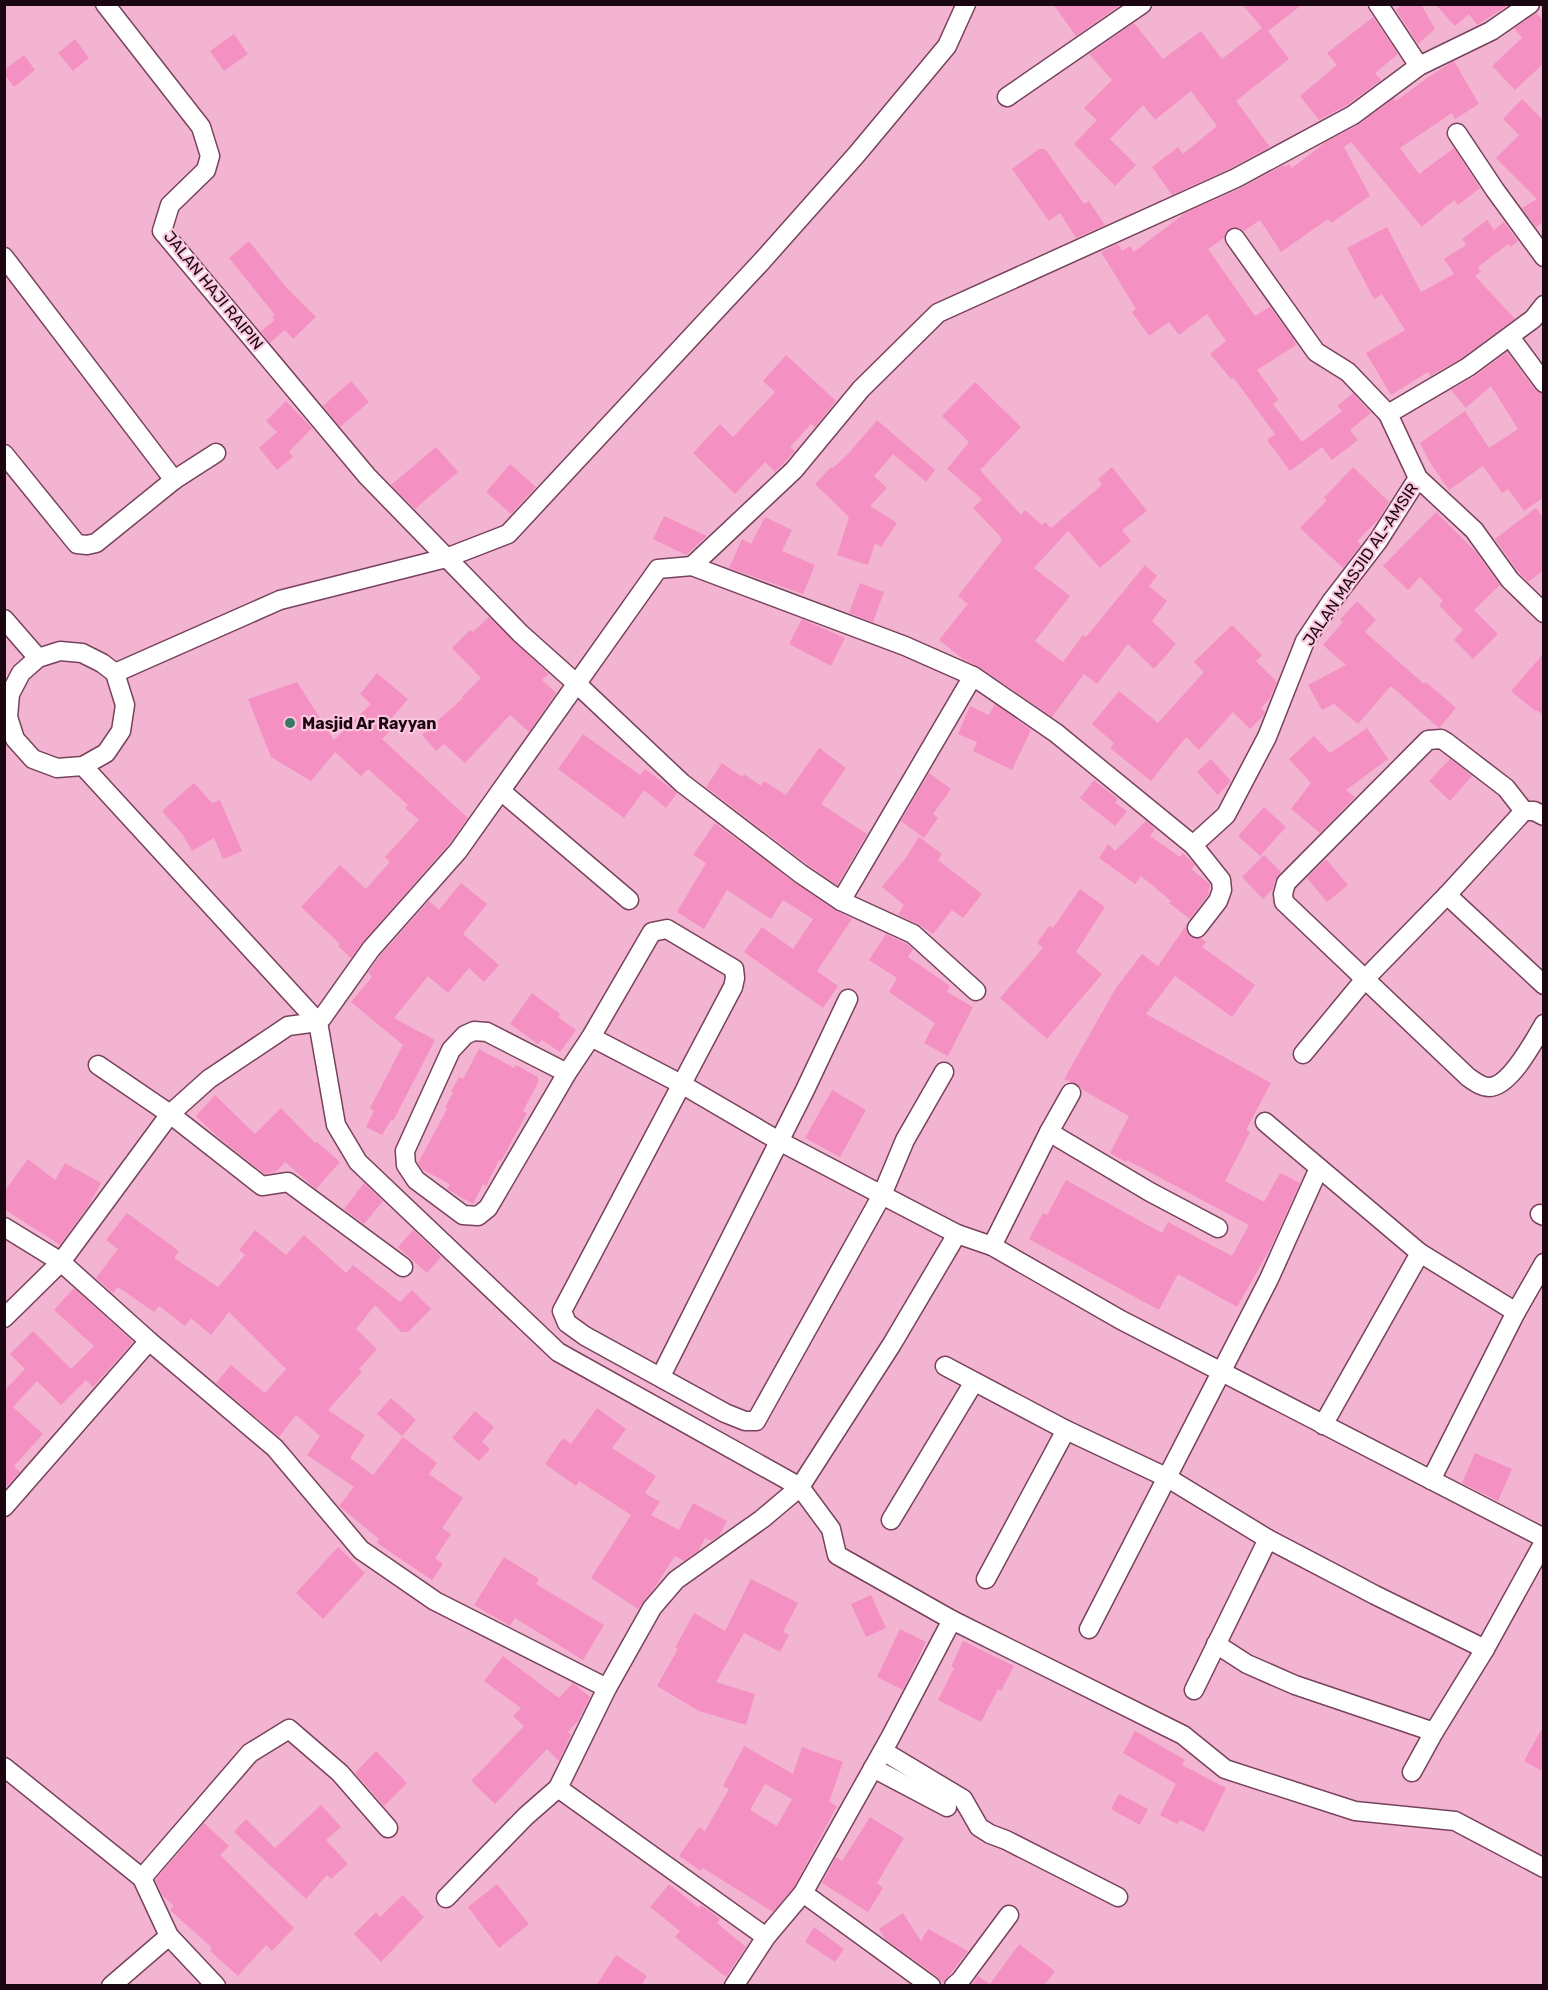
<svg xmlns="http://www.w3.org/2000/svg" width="1548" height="1990" font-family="Rubik,sans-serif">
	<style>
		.building { fill: #f491c2; fill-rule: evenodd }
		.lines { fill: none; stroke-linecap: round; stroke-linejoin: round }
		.street-casing { stroke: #77425c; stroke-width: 21 }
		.street { stroke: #fff; stroke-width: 18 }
		.poi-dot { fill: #3b7864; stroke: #f9c6dd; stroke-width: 2 }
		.labels { text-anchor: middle; stroke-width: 4.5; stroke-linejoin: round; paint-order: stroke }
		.street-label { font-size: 16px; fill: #1b0711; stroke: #f9c6dd }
		.poi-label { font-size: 16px; font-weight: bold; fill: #1b0711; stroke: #f9c6dd; text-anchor: start }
	</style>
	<rect width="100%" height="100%" fill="#f3b4d2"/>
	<g class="building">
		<polygon points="1053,4 1120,4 1120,5 1076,36"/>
		<polygon points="1242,4 1303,4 1268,31 1289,59 1236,101 1270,147 1231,168 1172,195 1152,167 1178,147 1183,154 1217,126 1191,91 1155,120 1143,105 1110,139 1136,165 1115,186 1074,144 1097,120 1084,108 1112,80 1089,54 1134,23 1163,59 1201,31 1222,59 1262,28"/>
		<polygon points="1402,4 1421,4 1435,29 1418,44 1396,10"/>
		<polygon points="1435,4 1510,4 1477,25 1469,14 1455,26"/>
		<polygon points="1536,13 1544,21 1544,63 1515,90 1492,66 1522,38 1514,28"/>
		<polygon points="1373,17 1398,54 1375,73 1381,80 1347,105 1319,120 1300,96 1337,65 1327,53"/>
		<polygon points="234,34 248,54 224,71 210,51"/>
		<polygon points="75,39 89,58 73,71 58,53"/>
		<polygon points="24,55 35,70 14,87 4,74 4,70"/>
		<polygon points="1454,61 1479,104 1455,119 1452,113 1400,148 1419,174 1454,148 1480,188 1458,205 1454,200 1422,227 1351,142 1344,147 1370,196 1331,223 1328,219 1281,252 1260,220 1244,231 1239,228 1229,229 1224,238 1208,249 1255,316 1270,307 1293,338 1296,345 1257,370 1279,400 1273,404 1302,442 1342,411 1337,406 1353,393 1371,413 1350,430 1358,440 1332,460 1322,447 1290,471 1267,440 1275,434 1233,377 1231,379 1210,354 1226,341 1207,314 1179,335 1169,322 1149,336 1132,312 1136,309 1101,252 1118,244 1122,251 1130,246 1134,252 1185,213 1241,188 1284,165 1285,167 1289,164 1292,168 1326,142 1358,125 1394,98 1396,101 1430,76"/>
		<polygon points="1522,99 1544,121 1544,221 1536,227 1522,208 1537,199 1496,158 1519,135 1503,119"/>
		<polygon points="1039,149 1045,149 1084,204 1089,201 1105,225 1076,238 1060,213 1049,221 1012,169"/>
		<polygon points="1487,220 1494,230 1504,222 1518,241 1511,247 1508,244 1478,267 1481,272 1475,276 1515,319 1462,358 1430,376 1428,372 1391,395 1366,353 1405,330 1382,294 1374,299 1347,248 1387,227 1421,292 1454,274 1444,259 1466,245 1462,239"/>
		<polygon points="249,241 285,286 316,317 293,339 285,330 270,343 261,331 275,320 272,317 275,315 229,258"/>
		<polygon points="1507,352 1535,390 1544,394 1544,497 1524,511 1508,489 1502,493 1483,466 1449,490 1429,461 1420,443 1465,411 1489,448 1518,429 1491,386 1466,408 1451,390 1475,376"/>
		<polygon points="786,355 836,401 815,427 811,424 790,447 795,451 775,472 765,462 735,494 693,453 720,424 733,437 775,392 763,381"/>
		<polygon points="351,381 369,402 340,427 323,406"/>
		<polygon points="975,382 1021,427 980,470 1021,515 1025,510 1042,525 1045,522 1051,528 1102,485 1098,479 1112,467 1147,511 1122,530 1131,541 1100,568 1068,531 1034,568 1070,596 1035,641 1063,662 1083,635 1086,637 1145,565 1157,576 1149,586 1167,601 1152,621 1176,644 1154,669 1128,644 1097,684 1084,674 1052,717 979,667 964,660 939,640 968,604 958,596 1002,540 1000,539 1001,537 973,508 982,499 947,469 969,442 942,416"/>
		<polygon points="286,401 312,428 289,452 293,457 277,470 259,448 277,432 266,421"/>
		<polygon points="877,420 935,470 926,482 893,454 874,476 887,488 870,506 897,523 881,547 875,543 868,565 837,555 849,517 815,484 831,467 833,468 849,453"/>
		<polygon points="436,447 458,472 415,509 391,485"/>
		<polygon points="510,464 536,487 511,514 486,492"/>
		<polygon points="1353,467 1389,502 1378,520 1357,541 1361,545 1343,568 1300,528 1327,500 1324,498"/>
		<polygon points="1536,508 1544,519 1544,570 1528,582 1516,569 1495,539"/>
		<polygon points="1436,512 1476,552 1500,585 1474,610 1498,634 1473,659 1454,640 1463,630 1439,605 1443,601 1420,577 1408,590 1383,566"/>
		<polygon points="664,516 707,536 686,555 653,539"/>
		<polygon points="765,517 792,530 782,551 815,565 803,594 729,568 742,539 751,544"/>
		<polygon points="860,583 884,592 873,622 849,613"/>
		<polygon points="1357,601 1376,620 1365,632 1424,684 1426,682 1456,708 1439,728 1391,686 1358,724 1334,704 1322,710 1308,685 1346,665 1323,645 1343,622 1340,620"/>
		<polygon points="489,617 549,674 542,680 556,693 529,732 510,715 465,763 444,744 436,751 422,735 463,698 462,697 481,678 452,648 470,630 473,632"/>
		<polygon points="802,619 845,638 831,666 789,644"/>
		<polygon points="1232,625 1262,655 1256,661 1277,682 1270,698 1261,708 1265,712 1264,715 1250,729 1233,712 1199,750 1186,737 1151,781 1110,748 1114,743 1092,724 1119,691 1158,723 1204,672 1194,662"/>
		<polygon points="1544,653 1544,715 1536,710 1535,711 1511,691"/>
		<polygon points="377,673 408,699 385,726 390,731 382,739 468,818 449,844 363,942 351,958 338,946 340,944 301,907 340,865 366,889 390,862 385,857 419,820 405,808 408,805 368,769 361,776 335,752 311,781 271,757 248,699 297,682 334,740 371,704 360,694"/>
		<polygon points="995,704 1031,730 1012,770 973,751 977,742 958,734 970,706 989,715"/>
		<polygon points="1367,728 1388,759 1346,790 1355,797 1320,833 1291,809 1311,783 1289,759 1314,736 1330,753"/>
		<polygon points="583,734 640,775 645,769 677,793 666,808 644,790 624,818 558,769"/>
		<polygon points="819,748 846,768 821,804 867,834 837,885 808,865 706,787 722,763 742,777 744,774 761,786 764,781 786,795"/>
		<polygon points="1211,759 1231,781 1218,795 1197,772"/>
		<polygon points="1450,759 1472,776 1450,801 1429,781"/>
		<polygon points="929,773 951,789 933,814 938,818 924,838 901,821"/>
		<polygon points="1094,780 1118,799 1115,803 1127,811 1115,826 1080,798"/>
		<polygon points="194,783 212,803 220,800 242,851 223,859 214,838 192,851 183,835 162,811"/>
		<polygon points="1264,807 1286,827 1260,856 1238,836"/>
		<polygon points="1146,821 1155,829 1150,836 1180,857 1183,853 1195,865 1191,869 1210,884 1208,895 1190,919 1169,903 1171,901 1141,876 1135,884 1099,858 1108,844 1115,851"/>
		<polygon points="715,823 795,883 835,910 852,919 817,971 838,986 823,1008 744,952 762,927 793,949 813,919 783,900 771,919 727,890 704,929 677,912 706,863 693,855"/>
		<polygon points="919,837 942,854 938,860 982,894 963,918 952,910 933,934 918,924 898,915 904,905 882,887 905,859"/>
		<polygon points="1264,855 1281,872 1275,880 1272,890 1263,899 1242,877"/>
		<polygon points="1326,859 1348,885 1327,902 1307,878"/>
		<polygon points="461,883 487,904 463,934 499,965 484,982 469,968 448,993 428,976 394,1018 435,1040 393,1121 391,1120 382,1135 366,1127 374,1111 370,1108 403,1045 351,1002 372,977 368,973 380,956 429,901 439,910"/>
		<polygon points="1080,889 1105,907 1076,952 1102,974 1047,1039 1000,998 1043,948 1037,943 1049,926 1053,928"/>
		<polygon points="1185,927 1191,937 1201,938 1206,942 1202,947 1255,985 1232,1017 1175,976 1146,1014 1271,1083 1246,1130 1250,1132 1225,1181 1264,1202 1280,1173 1300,1183 1270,1249 1237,1307 1178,1274 1159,1310 1029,1239 1043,1213 1047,1215 1066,1180 1162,1233 1168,1222 1232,1256 1249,1225 1127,1160 1126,1162 1110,1153 1129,1116 1081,1089 1077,1084 1064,1079 1116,988 1142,954 1158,966"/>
		<polygon points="886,934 907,944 913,949 908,957 950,986 947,992 973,1007 948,1056 924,1043 935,1023 889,992 897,978 869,960"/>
		<polygon points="532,993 560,1014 558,1017 576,1030 560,1052 542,1040 538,1044 510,1024"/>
		<polygon points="479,1049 514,1068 516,1065 538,1077 538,1083 523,1111 527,1113 501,1161 499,1160 486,1186 483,1184 473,1204 447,1189 450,1184 423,1170 418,1163 447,1109 445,1107 453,1093 451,1092 459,1077 463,1079"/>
		<polygon points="832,1090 866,1110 840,1157 805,1138"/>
		<polygon points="215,1095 255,1134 281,1108 315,1143 317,1142 340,1162 316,1189 285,1162 276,1172 265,1174 218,1137 196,1116"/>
		<polygon points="28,1159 55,1180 65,1163 101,1183 88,1206 60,1245 4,1209 4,1192"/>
		<polygon points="364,1183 383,1201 364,1224 344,1209"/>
		<polygon points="127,1213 179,1251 174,1258 218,1287 245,1255 239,1250 255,1230 286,1255 304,1235 346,1273 353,1265 400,1302 412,1290 431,1309 408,1332 401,1332 375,1305 356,1329 377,1349 359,1369 362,1372 328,1410 365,1435 350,1458 373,1475 403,1437 437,1463 429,1474 463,1498 442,1528 451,1534 435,1558 443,1564 432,1580 377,1543 379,1539 339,1506 354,1487 307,1455 320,1436 296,1415 279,1437 216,1383 231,1365 265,1393 286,1369 229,1312 211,1335 191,1318 185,1326 159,1306 154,1312 118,1287 113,1293 96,1278 118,1249 106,1240"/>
		<polygon points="413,1230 441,1257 427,1273 398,1247"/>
		<polygon points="74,1288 133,1342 93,1387 86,1380 61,1405 37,1381 13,1407 43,1434 14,1466 20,1472 4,1489 4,1391 25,1369 10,1354 33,1331 71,1369 94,1346 54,1310"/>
		<polygon points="391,1398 416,1420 402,1436 377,1414"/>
		<polygon points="597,1408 626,1429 612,1448 656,1476 645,1493 660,1502 651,1515 679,1530 693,1503 727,1521 719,1536 711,1541 705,1538 699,1550 684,1561 675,1556 657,1584 638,1609 591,1578 631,1515 579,1481 576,1486 545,1464 563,1438 571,1444"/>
		<polygon points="475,1411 494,1427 482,1442 490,1449 479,1461 452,1438"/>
		<polygon points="1475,1453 1512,1469 1498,1501 1462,1483"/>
		<polygon points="338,1547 365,1573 323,1619 296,1593"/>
		<polygon points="504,1557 539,1579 536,1584 604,1625 583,1660 515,1618 510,1626 474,1605"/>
		<polygon points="751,1579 798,1603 783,1632 789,1635 780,1652 744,1633 716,1682 755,1694 746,1725 699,1711 657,1686 678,1649 675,1648 694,1613 725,1631"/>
		<polygon points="871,1595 886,1628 866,1637 851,1604"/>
		<polygon points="900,1629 926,1642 903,1690 877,1677"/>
		<polygon points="963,1641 1014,1666 1001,1691 998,1689 981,1722 938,1700 954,1668 951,1667"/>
		<polygon points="503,1656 559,1698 573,1683 590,1697 578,1721 568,1732 571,1735 559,1761 547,1749 495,1804 471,1781 524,1726 513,1716 521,1708 484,1681"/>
		<polygon points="1544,1725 1544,1772 1524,1761"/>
		<polygon points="1135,1731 1185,1760 1182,1765 1226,1788 1204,1832 1180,1820 1177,1824 1160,1815 1176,1784 1123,1753"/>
		<path d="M 744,1746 L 793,1774 L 802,1747 L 843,1762 L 829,1802 L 837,1806 L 794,1887 L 773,1912 L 703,1868 L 701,1871 L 679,1856 L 699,1827 L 705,1831 L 729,1789 L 723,1786 ZM 765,1784 L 792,1799 L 777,1826 L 750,1810 Z"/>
		<polygon points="376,1751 407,1783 384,1806 355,1773"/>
		<polygon points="1119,1794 1148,1809 1140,1825 1111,1809"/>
		<polygon points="321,1805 341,1827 326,1840 348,1864 331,1879 327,1875 306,1899 234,1832 246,1819 275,1848"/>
		<polygon points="870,1817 904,1838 877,1883 883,1888 868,1912 822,1883 836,1857 842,1861"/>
		<polygon points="204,1823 229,1846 220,1855 294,1928 272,1951 266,1945 238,1976 210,1951 212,1948 170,1910 174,1906 163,1896 155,1880"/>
		<polygon points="497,1884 529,1924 499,1948 468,1907"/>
		<polygon points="669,1884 699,1908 701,1905 710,1911 720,1919 717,1923 746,1947 726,1977 675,1937 680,1931 650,1907"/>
		<polygon points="403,1895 424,1917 381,1962 354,1934 376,1912 380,1917"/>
		<polygon points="903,1913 921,1941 928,1929 968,1951 943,1983 938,1977 886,1940 879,1929"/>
		<polygon points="814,1927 844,1949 835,1962 805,1942"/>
		<polygon points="1019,1944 1055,1971 1044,1986 971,1986 978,1976 990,1984"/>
		<polygon points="616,1955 647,1976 641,1986 596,1986"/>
	</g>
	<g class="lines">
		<defs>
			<g id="street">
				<polyline points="105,4 201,127 210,156 206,170 170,205 162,231 367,476 521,634 577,684 682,783 801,874 841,901 913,934 976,991"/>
				<polyline points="1378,4 1419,66"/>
				<polyline points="1007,97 1142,4"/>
				<polyline points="1457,133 1495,190 1544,257"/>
				<polyline points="1235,238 1316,352 1348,372 1388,414"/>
				<polyline points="4,257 174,480"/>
				<polyline points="1544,305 1533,319 1468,367 1388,414 1418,478 1474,530 1510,580 1544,613"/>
				<polyline points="1510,337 1544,383"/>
				<polyline points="4,454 77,544 87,545 96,543 174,480 216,453"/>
				<polyline points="692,566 794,470 861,389 938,313 1236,178 1353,115 1419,66 1491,31 1530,4"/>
				<polyline points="4,619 38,658"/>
				<polygon points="60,651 82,653 102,663 115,673 125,705 121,731 106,753 83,766 57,768 33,759 15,739 8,717 10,694 21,673 38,658"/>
				<polyline points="115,673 280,600 446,558 508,534 762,261 857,154 947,46 966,4"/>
				<polyline points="83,766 318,1022 336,1125 358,1162 558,1352 800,1487 831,1529 837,1555 952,1620 1183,1735 1225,1769 1355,1811 1455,1821 1544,1868"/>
				<polyline points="501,791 629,900"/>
				<path d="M 1544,816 L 1534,811 L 1524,811 L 1506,788 L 1446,742 L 1441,739 L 1428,740 L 1286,883 L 1283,894 L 1284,902 L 1468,1077 C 1474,1081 1481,1087 1489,1087 C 1510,1087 1534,1041 1544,1024"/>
				<polyline points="1193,845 1226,815 1267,737 1305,641 1331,602 1378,541 1418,478"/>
				<polyline points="1447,895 1544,985"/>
				<polyline points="841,901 973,676"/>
				<polyline points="591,1037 683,1085 779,1141 882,1195 957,1234 992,1246 1121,1320 1544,1538"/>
				<polyline points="1303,1054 1365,979 1447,895 1524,811"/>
				<polyline points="98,1065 170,1114 262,1186 288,1182 403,1267"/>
				<polyline points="567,1073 488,1208 478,1216 463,1215 416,1180 406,1165 405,1151 451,1050 465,1035 474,1031 487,1032 567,1073 591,1037 652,932 667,929 734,969 735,978 733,987 562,1311 567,1323 585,1336 725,1413 745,1421 756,1421 882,1195 905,1140 944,1072"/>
				<polyline points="1265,1122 1420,1253 1516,1312"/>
				<polyline points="1049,1132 1150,1192 1218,1228"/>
				<polyline points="1540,1214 1544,1216"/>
				<polyline points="4,1227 61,1262 4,1318"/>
				<polyline points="992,1246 1049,1132 1071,1093"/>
				<polyline points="945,1366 1066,1430 1168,1478 1268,1539 1375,1595 1485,1649"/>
				<polyline points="661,1376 805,1090 848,999"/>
				<polyline points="1323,1425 1420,1253"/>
				<polyline points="1431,1480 1516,1312 1544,1263"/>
				<polyline points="4,1507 149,1341"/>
				<polyline points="891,1520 974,1382"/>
				<polyline points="986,1579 1066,1430"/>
				<polyline points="1089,1629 1269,1279 1319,1168"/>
				<polyline points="1216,1644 1247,1664 1295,1685 1434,1732"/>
				<polyline points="607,1688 652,1608 676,1580 762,1519 800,1487 892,1344 957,1234"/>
				<polyline points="1194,1690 1268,1539"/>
				<polyline points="883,1751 963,1799 979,1827 990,1834 1006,1840 1118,1897"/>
				<polyline points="4,1767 142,1878 169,1936 216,1986"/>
				<polyline points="873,1768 947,1807"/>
				<polyline points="1412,1772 1434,1732 1485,1649 1544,1542"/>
				<polyline points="558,1788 766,1937"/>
				<polyline points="142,1878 250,1753 289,1729 340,1773 388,1828"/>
				<polyline points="803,1893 931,1986"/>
				<polyline points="446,1898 526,1816 558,1788 607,1688 435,1601 361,1550 275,1448 149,1341 61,1262 170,1114 209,1079 288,1026 318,1022 322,1018 371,949 458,851 658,569 692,566 905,646 973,676 1056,733 1193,845 1221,880 1222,890 1218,901 1197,928"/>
				<polyline points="111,1986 169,1936"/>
				<polyline points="734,1986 766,1937 803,1893 890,1738 952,1620"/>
				<polyline points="954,1986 960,1981 1009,1915"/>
			</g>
		</defs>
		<use href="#street" class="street-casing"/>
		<use href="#street" class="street"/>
	</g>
	<circle class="poi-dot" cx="290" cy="723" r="6"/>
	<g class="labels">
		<g class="street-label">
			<text transform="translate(214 290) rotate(51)" y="6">JALAN HAJI RAIPIN</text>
			<text transform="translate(1360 564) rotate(-56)" y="6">JALAN MASJID AL-AMSIR</text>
		</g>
		<g class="poi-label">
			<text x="302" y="729">Masjid Ar Rayyan</text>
		</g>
	</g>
	<rect width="1548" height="1990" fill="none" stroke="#1b0711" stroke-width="12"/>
</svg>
